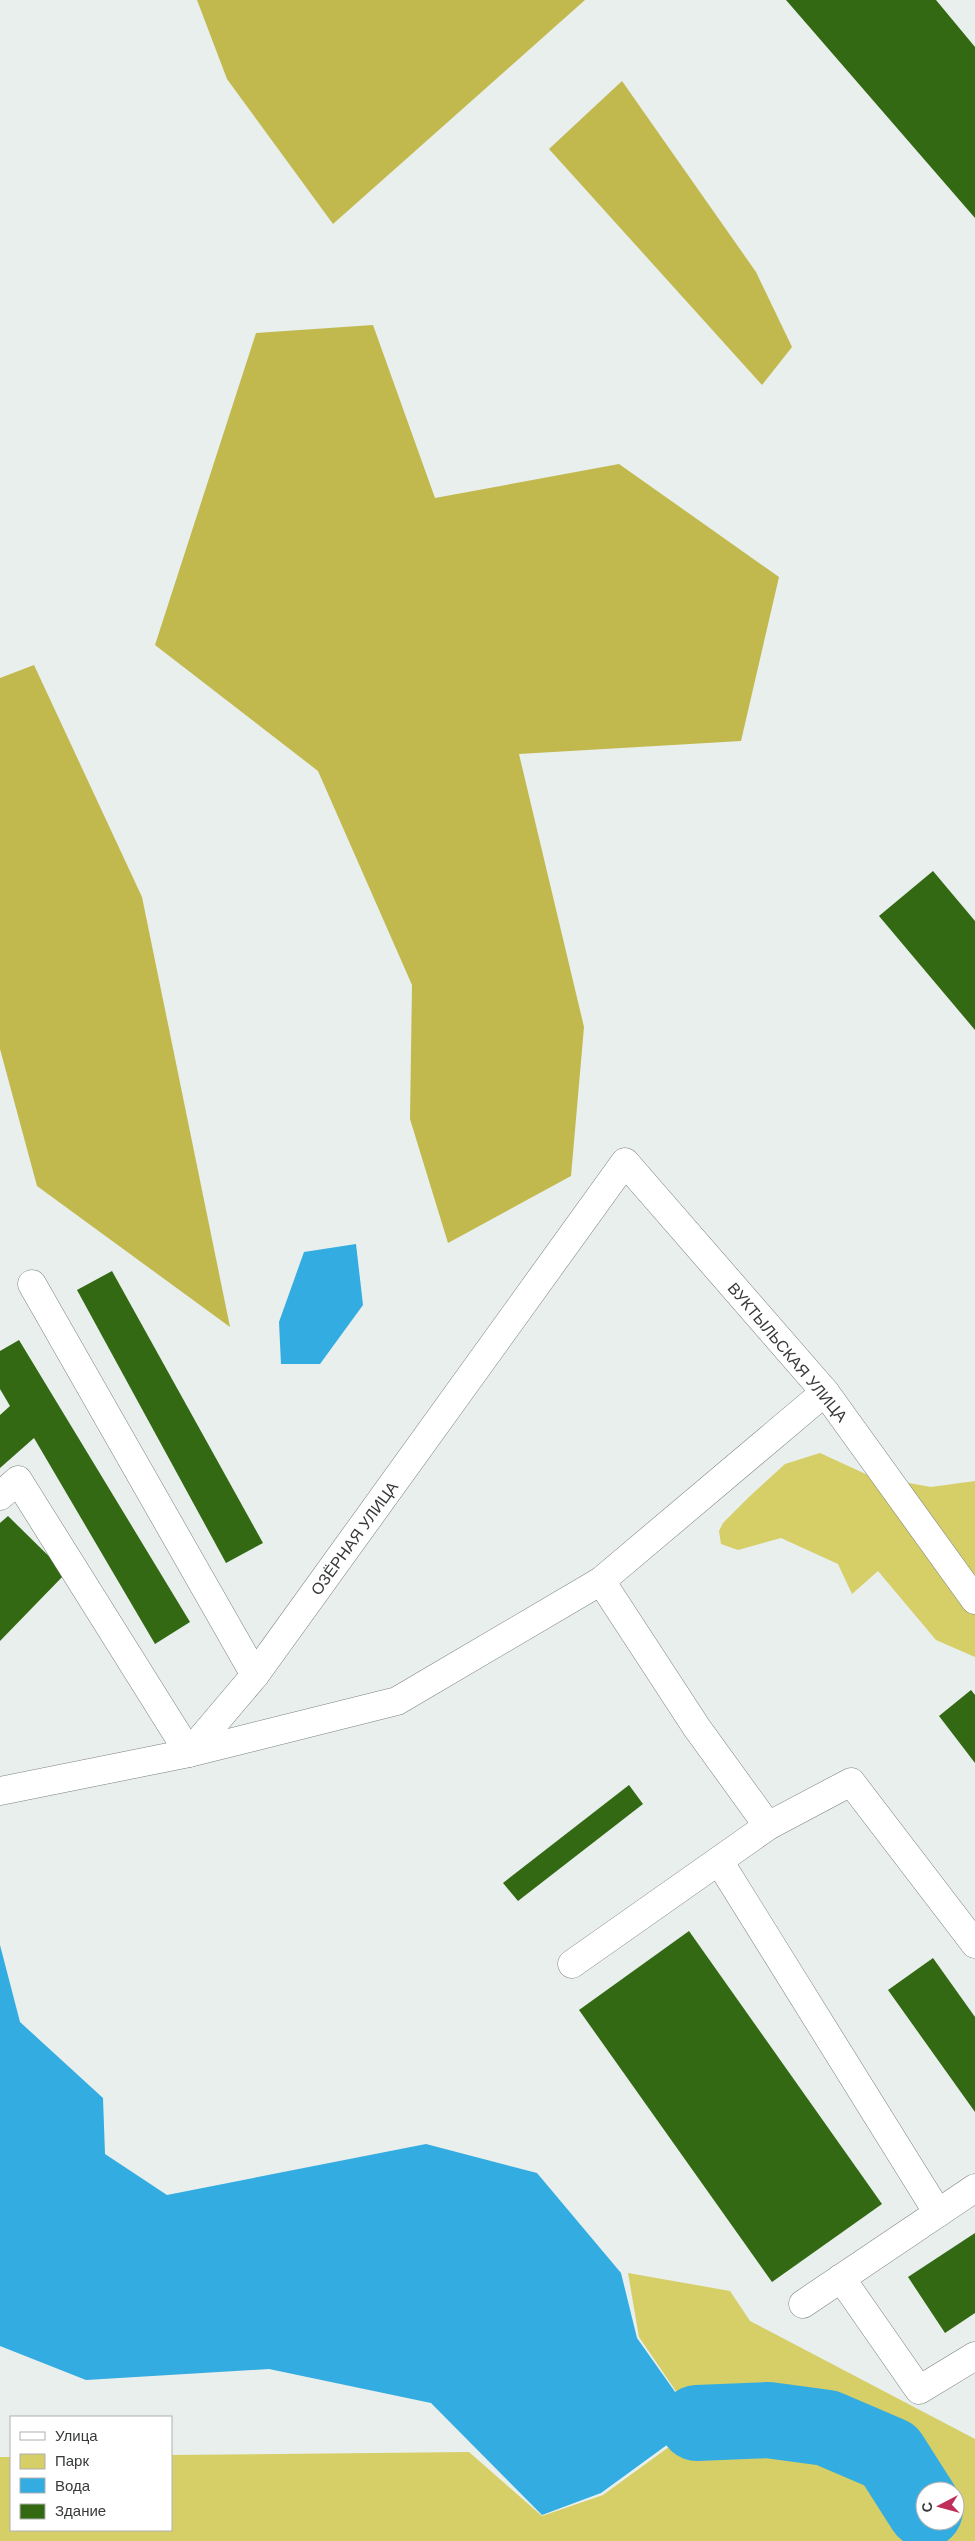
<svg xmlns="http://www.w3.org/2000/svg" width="975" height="2541" font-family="Arial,sans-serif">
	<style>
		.green { fill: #d6ce67; fill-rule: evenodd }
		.forest { fill: #c2b94e }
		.water { fill: #33ace1 }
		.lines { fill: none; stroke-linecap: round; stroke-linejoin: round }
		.river { stroke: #33ace1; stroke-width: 76 }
		.building { fill: #336912 }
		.minor-casing { stroke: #7b817e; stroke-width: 29 }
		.minor { stroke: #fff; stroke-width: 28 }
		.labels { text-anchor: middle; stroke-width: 5; stroke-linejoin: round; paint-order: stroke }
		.street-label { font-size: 16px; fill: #373a39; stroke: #fff }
	</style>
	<rect width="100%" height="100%" fill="#e8efec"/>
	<g class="green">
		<polygon points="820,1453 870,1476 931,1487 975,1481 975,1657 936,1640 878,1571 852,1594 838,1564 781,1538 738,1550 721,1544 719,1531 723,1523 750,1496 785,1464"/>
		<path d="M 628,2273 L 730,2291 L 750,2321 L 975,2439 L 975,2541 L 0,2541 L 0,2457 L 11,2457 L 11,2530 L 171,2530 L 171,2455 L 469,2452 L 542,2516 L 603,2495 L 699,2425 L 639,2337 ZM 925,2491 L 955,2491 L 955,2521 L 925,2521 Z"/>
	</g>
	<g class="forest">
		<polygon points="197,0 585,0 333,224 227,79"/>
		<polygon points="622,81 756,272 792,347 762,385 549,149"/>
		<polygon points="373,325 435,498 619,464 779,577 741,741 519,754 584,1027 571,1176 448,1243 410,1119 412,985 318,771 155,645 256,333"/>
		<polygon points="34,665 142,897 230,1327 37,1186 0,1049 0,678"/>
	</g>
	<g class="water">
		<polygon points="356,1244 363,1305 320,1364 281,1364 279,1322 304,1252"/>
		<polygon points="0,1945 20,2022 103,2098 105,2154 167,2195 426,2144 537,2173 621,2273 637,2338 697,2423 601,2493 542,2515 431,2403 269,2369 86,2380 0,2346"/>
	</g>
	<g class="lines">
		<polyline class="river" points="697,2423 768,2420 827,2428 890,2455 925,2510"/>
	</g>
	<g class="building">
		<polygon points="786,0 936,0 975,47 975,218"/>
		<polygon points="933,871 975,921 975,1030 879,916"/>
		<polygon points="112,1271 263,1543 226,1563 77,1290"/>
		<polygon points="19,1340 190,1622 155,1644 34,1438 0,1468 0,1415 10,1406 0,1389 0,1351"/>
		<polygon points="8,1516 66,1573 0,1641 0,1523"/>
		<polygon points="971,1690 975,1695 975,1763 939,1716"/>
		<polygon points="629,1785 643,1804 518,1901 503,1883"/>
		<polygon points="689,1931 882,2204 772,2282 579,2010"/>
		<polygon points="933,1958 975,2017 975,2112 888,1990"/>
		<polygon points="975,2233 975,2313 945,2333 908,2277"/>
	</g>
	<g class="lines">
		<defs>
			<g id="minor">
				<polyline points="32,1284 255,1675"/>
				<polyline points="0,1496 18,1480 189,1753 397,1701 601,1581 825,1392"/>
				<polyline points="601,1581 697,1728 768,1826"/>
				<polyline points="0,1791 189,1753 255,1675 625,1162 825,1392 975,1600"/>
				<polyline points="719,1861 938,2213"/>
				<polyline points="572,1964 768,1826 851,1782 975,1944"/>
				<polyline points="841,2278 919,2390 975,2356"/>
				<polyline points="803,2304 975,2188"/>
			</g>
		</defs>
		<use href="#minor" class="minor-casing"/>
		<use href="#minor" class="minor"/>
	</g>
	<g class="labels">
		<g class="street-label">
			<text transform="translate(788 1352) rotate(50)" y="6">ВУКТЫЛЬСКАЯ УЛИЦА</text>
			<text transform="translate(354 1538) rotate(-54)" y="6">ОЗЁРНАЯ УЛИЦА</text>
		</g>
	</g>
	<rect x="10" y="2416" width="162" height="115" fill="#ffffff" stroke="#afb0b0"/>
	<rect x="20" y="2432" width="25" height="8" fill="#ffffff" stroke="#afb0b0"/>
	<text x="55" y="2441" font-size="15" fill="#373a39">Улица</text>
	<rect x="20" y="2454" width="25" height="15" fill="#d6ce67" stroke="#afb0b0"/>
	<text x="55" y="2466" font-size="15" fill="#373a39">Парк</text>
	<rect x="20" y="2478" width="25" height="15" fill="#33ace1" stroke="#afb0b0"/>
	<text x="55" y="2491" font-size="15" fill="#373a39">Вода</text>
	<rect x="20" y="2504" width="25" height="15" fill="#336912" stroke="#afb0b0"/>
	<text x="55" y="2516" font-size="15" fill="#373a39">Здание</text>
	<g transform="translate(940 2506) rotate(264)"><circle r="24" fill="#ffffff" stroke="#afb0b0"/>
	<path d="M0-4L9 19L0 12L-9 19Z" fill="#be2f59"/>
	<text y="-8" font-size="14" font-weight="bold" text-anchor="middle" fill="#373a39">С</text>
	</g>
</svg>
